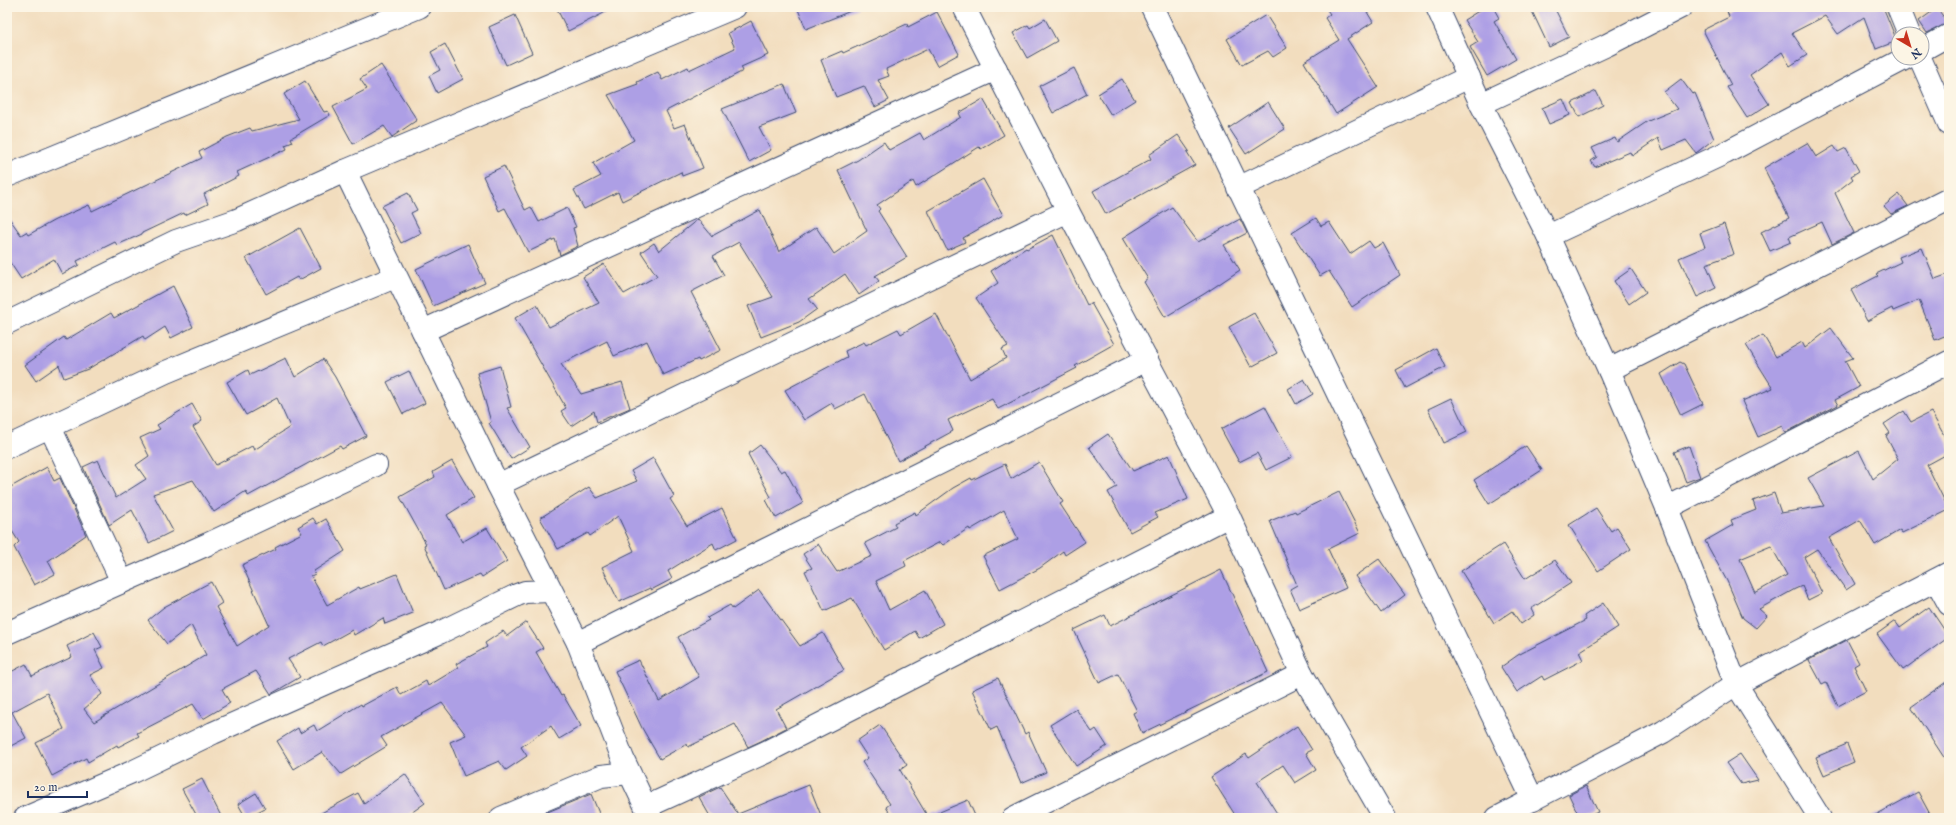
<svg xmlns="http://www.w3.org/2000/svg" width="1956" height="825" font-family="'IM FELL English',serif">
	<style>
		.building { fill: #ad9fe5; fill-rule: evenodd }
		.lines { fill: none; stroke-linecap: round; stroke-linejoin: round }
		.minor-casing { stroke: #3b496c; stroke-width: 24 }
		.minor { stroke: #fff; stroke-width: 22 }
	</style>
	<rect width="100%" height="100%" fill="#fcf5e5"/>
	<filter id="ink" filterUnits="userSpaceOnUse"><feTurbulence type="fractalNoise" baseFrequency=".025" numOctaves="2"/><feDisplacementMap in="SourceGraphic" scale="8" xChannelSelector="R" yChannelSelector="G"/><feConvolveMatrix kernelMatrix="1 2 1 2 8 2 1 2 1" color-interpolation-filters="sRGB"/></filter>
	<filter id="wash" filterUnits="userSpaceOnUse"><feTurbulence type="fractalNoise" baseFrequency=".012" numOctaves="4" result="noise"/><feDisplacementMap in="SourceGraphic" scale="16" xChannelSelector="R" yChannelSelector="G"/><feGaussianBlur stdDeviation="0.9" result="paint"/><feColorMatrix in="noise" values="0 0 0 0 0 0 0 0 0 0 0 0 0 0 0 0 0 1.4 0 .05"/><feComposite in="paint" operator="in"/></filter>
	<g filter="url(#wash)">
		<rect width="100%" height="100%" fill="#f2ddbe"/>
		<g id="blocks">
			<g class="building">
				<polygon points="556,7 616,7 568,31"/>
				<polygon points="797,7 858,7 858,8 806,29"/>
				<polygon points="1325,7 1364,7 1373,22 1347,39 1378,87 1336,114 1304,62 1339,40 1325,18 1330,14"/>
				<polygon points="1485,7 1493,7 1499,18 1494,21 1516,59 1487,76 1470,47 1478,42 1464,20"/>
				<polygon points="1530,7 1554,7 1569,37 1549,47"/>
				<polygon points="1738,7 1883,7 1897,41 1876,49 1864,17 1838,34 1825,16 1792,33 1807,55 1790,66 1782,52 1750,75 1769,104 1747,118 1727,87 1731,85 1703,30 1729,17 1727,11"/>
				<polygon points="1937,8 1948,23 1927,33 1919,21"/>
				<polygon points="937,12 959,54 937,66 928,49 886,69 889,76 878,80 889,100 875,107 864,86 836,97 821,60 842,51 843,53 907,24 908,27"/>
				<polygon points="515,15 532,53 506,65 489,27"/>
				<polygon points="1266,15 1287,48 1273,57 1268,51 1242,65 1227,39"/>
				<polygon points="1045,19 1057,41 1027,58 1013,33 1028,25 1030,28"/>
				<polygon points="751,21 768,55 741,67 743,71 666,111 674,128 685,124 703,168 682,176 681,172 622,201 618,192 584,209 574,190 601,176 593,163 634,140 608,95 638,84 637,82 658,72 662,80 688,67 689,70 735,48 728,33"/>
				<polygon points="445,44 463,79 437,93 429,76 440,70 431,52"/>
				<polygon points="381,65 417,120 392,137 384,126 353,144 333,107 367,89 360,79"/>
				<polygon points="1074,68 1087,94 1053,113 1039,86"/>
				<polygon points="1122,79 1135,100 1111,115 1098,94"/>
				<polygon points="1681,79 1692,94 1695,93 1714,139 1696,153 1686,140 1663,150 1658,138 1632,156 1630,152 1595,167 1591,161 1597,157 1592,148 1615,138 1617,142 1648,121 1677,109 1664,92"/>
				<polygon points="305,81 324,112 328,111 330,115 291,138 293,142 285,145 287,149 237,172 239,176 204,194 208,204 185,215 184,213 142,233 142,234 117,245 115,242 77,261 79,265 62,274 54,259 21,279 7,258 7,215 21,235 26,232 28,235 55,220 89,205 92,211 202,158 199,152 227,137 250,128 252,131 299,119 284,94"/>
				<polygon points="784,84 796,113 759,127 771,150 749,162 722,109"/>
				<polygon points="1596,91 1603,105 1579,117 1572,103"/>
				<polygon points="983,99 1004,135 981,149 979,147 916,187 913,181 877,205 880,209 878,211 907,257 875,276 879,281 859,295 845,274 809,299 817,309 799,322 761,337 748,306 773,297 739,242 713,256 724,275 691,292 721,350 699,361 698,359 663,375 647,341 614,356 607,341 561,364 581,394 622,382 630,408 597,422 594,411 571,426 561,411 566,408 515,318 537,305 549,327 599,303 583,277 604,264 624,294 657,276 641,252 654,243 659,251 698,219 712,236 760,210 779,252 816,227 834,254 867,231 838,170 858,160 884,142 889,150 920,133 924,140 961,117 959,113"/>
				<polygon points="1563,99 1570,115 1549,124 1542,108"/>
				<polygon points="1268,102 1285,129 1246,154 1229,128"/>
				<polygon points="1178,135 1189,151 1187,152 1195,165 1106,214 1093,191 1151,159 1149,155"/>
				<polygon points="1807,143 1816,157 1834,146 1838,152 1846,148 1859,171 1851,176 1853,179 1835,193 1854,233 1832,244 1822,222 1789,237 1791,242 1770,251 1761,232 1789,218 1764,168"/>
				<polygon points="504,166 525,210 531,207 539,222 567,208 576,227 573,228 578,246 560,255 555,239 528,252 505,208 499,211 483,176"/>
				<polygon points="983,179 1003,215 963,238 965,242 947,250 928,211"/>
				<polygon points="408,193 417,210 411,213 421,233 401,243 382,206"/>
				<polygon points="1899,194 1908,206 1891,214 1884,206"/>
				<polygon points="1172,207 1198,242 1240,219 1247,233 1224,245 1240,270 1204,294 1165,317 1144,282 1148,279 1123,238"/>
				<polygon points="1316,218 1321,226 1329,222 1350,254 1369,241 1374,248 1383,243 1400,275 1352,307 1329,271 1320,276 1292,233"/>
				<polygon points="1724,224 1734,254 1706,264 1716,288 1697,297 1679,258 1705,247 1700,233"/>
				<polygon points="300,228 321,268 299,280 297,277 266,294 246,258"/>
				<polygon points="1053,235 1087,305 1091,303 1114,344 1075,366 1077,368 998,409 992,399 948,420 953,431 898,461 865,394 835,409 832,403 804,420 785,390 847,357 845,351 864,342 866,345 898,329 901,334 936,314 970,379 1006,358 1002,349 1008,346 976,298 998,283 991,271 1026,248 1027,249"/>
				<polygon points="468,244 485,283 433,306 416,269"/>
				<polygon points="1922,248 1935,279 1949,274 1949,334 1935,340 1919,300 1893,311 1892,308 1867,321 1851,290 1878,276 1876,274 1901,262 1899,257"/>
				<polygon points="1631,269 1646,292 1629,304 1614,281"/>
				<polygon points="173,286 193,327 171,338 165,327 145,340 143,336 88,369 64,378 59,365 36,381 25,365 64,337 66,340 111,313 114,318"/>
				<polygon points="1254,313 1277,353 1251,367 1229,327"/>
				<polygon points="1831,328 1853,358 1845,361 1859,387 1835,400 1838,405 1785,433 1782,426 1758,437 1742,401 1773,388 1746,345 1763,335 1776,357 1802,342 1805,348"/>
				<polygon points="1436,348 1445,367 1405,388 1396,370"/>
				<polygon points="286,358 295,377 323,359 335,377 366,436 342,449 340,446 248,496 246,491 214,512 193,480 153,494 173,531 149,543 132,510 109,525 83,467 98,460 116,498 146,479 136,465 149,456 140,438 160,429 157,425 192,404 202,421 193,427 216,465 252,446 254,450 290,427 277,398 246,415 227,382 248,370 250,375"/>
				<polygon points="1680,362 1684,364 1703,404 1681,415 1661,374"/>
				<polygon points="500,366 511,407 507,408 530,447 511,459 489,423 491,422 477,373"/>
				<polygon points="409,371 425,403 403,414 387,382"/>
				<polygon points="1304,379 1313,394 1296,404 1288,389"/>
				<polygon points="1451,398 1467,432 1444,443 1428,409"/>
				<polygon points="1265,406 1292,457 1266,470 1257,453 1239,462 1221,429"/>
				<path d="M 1904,411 L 1911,422 L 1931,412 L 1949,444 L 1949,453 L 1927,465 L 1949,510 L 1902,533 L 1900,530 L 1875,545 L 1860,520 L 1829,538 L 1855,584 L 1846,590 L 1817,549 L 1804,557 L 1822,593 L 1808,600 L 1802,586 L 1795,589 L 1759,609 L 1767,616 L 1756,628 L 1743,618 L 1727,581 L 1705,541 L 1733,525 L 1731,520 L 1756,510 L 1753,501 L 1774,493 L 1781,513 L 1824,506 L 1808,478 L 1859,451 L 1873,479 L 1898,459 L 1886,436 L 1890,433 L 1884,424 ZM 1771,546 L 1787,575 L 1755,593 L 1740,559 Z"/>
				<polygon points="1108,434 1133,471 1169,455 1188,499 1155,513 1158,517 1130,532 1108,492 1117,487 1089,447"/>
				<polygon points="760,445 781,472 785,470 803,503 776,518 766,500 771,497 748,454"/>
				<polygon points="1526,446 1542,470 1489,504 1474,480"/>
				<polygon points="1689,446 1700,477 1686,482 1674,452"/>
				<polygon points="653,458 674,496 670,499 687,526 722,508 737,539 716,550 713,543 668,571 672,579 651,590 650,588 619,602 602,567 634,551 618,516 590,536 588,533 558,549 540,518 589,487 597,498 637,481 631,471"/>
				<polygon points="452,461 474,498 447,515 462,542 487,528 507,561 482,577 480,574 444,590 424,545 426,544 400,497 435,477 433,472"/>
				<polygon points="1039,462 1063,502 1060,504 1085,542 1065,555 1063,551 1040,568 1000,589 983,556 1018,539 1004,510 970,530 969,528 943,545 940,542 904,561 906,566 876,581 889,610 925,590 943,624 919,638 915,631 884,650 852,598 824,611 805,571 812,568 803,554 818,544 837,572 872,556 865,543 896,527 894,523 915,512 916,515 953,488 971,478 972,480 1005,464 1011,479"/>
				<polygon points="47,467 54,481 60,478 86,535 48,561 55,574 34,585 14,547 19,542 7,523 7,489"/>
				<polygon points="1339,492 1360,533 1328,549 1346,588 1299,609 1290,589 1297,585 1270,521 1295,511 1296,513"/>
				<polygon points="1596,508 1611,531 1617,527 1631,549 1598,571 1569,525"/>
				<polygon points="313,518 317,524 326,519 345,551 314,571 315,574 311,576 327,605 359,587 360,589 397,574 413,613 385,624 383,618 354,635 352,630 323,646 321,642 288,659 300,677 278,690 271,694 256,671 222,689 230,703 203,719 193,704 137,733 139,736 118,747 117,745 88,762 86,758 52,776 36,743 64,729 47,693 12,712 26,738 7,748 7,674 26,664 32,676 72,657 67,646 94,632 102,647 95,650 104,668 90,675 102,694 84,709 94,722 206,655 191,625 167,644 148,620 164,607 211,582 222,603 216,607 237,646 269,625 242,565 276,549 275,547 302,533 298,527"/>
				<polygon points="1503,544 1525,579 1555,560 1571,583 1531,609 1534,615 1521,624 1512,611 1494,623 1461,571"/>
				<polygon points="1379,559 1405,595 1381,613 1355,576"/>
				<polygon points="1221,570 1268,672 1142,733 1133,713 1137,711 1118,674 1099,683 1074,630 1105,615 1110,626"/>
				<polygon points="759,590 800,646 823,633 844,670 776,709 786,728 761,741 748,747 735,724 688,747 687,744 660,759 642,728 615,671 639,660 659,701 699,677 678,637 709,620 707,618 730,605 733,609"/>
				<polygon points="1603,603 1618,627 1579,652 1583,660 1544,680 1542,676 1517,692 1501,667 1518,655 1586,620 1584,616"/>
				<polygon points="1929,607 1949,637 1903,670 1877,634 1895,621 1900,628"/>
				<polygon points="526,622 543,648 536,652 561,696 563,695 581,726 559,739 551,726 521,747 527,756 506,770 499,761 464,776 450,742 466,735 442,703 381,737 387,746 341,774 322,752 294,769 277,741 298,728 300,733 314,725 317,731 361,704 362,706 397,687 401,695 426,681 428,686 458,668 456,664 487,647 485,643 503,631 507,636"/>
				<polygon points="1847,640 1859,663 1854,666 1866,691 1838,706 1826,682 1822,684 1809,660"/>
				<polygon points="998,678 1025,734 1028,732 1046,772 1021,783 997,727 991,730 972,690"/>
				<polygon points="1949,680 1949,765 1911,707"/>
				<polygon points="1076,709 1092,732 1096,729 1107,746 1076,766 1050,725"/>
				<polygon points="880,725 907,765 900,770 928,817 968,800 976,818 893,818 886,807 890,804 862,762 868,758 857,741"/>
				<polygon points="1297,726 1312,750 1306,753 1316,770 1295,783 1283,765 1257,782 1280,818 1237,818 1211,777 1246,754 1249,758"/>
				<polygon points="1847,744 1854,762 1824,775 1816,757"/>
				<polygon points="1740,754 1758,780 1741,784 1726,763"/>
				<polygon points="405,774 425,803 404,818 312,818 358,793 364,804"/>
				<polygon points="202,779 222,818 198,818 182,789"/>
				<polygon points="809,785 822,818 711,818 699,797 720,787 738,814"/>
				<polygon points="1586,786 1598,812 1585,818 1580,818 1569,795"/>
				<polygon points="1918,792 1932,818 1870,818"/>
				<polygon points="256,793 265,808 246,818 238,804"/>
				<polygon points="591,794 601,818 533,818"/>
			</g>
		</g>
	</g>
	<g filter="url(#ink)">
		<use href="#blocks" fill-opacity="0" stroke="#3b496c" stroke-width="1"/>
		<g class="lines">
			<defs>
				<g id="minor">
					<polyline points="964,7 1068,211 1229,516 1302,674 1385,818"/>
					<polyline points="1152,7 1533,800"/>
					<polyline points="1437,7 1481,104 1548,236 1609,370 1667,508 1736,684 1820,818"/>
					<polyline points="1898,7 1909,34"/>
					<polyline points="1922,50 1949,35"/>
					<polyline points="1920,58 1949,124"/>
					<polyline points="1481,104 1607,45 1681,7"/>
					<polyline points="7,176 419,7"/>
					<polyline points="1238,188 1469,77"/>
					<polyline points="1548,236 1725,153 1906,58"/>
					<polyline points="7,323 176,241 237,220 345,171"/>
					<polyline points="423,331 996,69"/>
					<polyline points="1609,370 1949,199"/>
					<polyline points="50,427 122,582"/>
					<polyline points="7,447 166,372 395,277"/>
					<polyline points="498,485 1068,211"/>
					<polyline points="1667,508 1949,362"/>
					<polyline points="1936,580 1949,604"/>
					<polyline points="7,633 208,544 376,465"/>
					<polyline points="578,643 1147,360"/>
					<polyline points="646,807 766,752 1229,516"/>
					<polyline points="25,818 132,772 213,733 439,633 517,595 525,592 550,591"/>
					<polyline points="501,818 601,776 629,773"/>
					<polyline points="651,818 623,759 578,643 498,485 345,171 735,7"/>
					<polyline points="1013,818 1302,674"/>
					<polyline points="1497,818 1663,732 1736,684 1949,573"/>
				</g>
			</defs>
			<use href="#minor" class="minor-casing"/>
			<use href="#minor" class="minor"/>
		</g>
	</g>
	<rect width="1956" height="825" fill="none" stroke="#fcf5e5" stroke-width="24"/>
	<g transform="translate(1910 46) rotate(142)"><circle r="19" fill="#fcf5e5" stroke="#a2a6af"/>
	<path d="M0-3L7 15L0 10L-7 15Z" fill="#c8321e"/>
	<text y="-6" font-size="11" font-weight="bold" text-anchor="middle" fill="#1b2f5e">N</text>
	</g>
	<path d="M28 791v6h59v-6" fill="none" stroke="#1b2f5e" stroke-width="2"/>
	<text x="34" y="791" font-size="12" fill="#1b2f5e" stroke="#fcf5e5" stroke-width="3" paint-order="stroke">20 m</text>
</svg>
